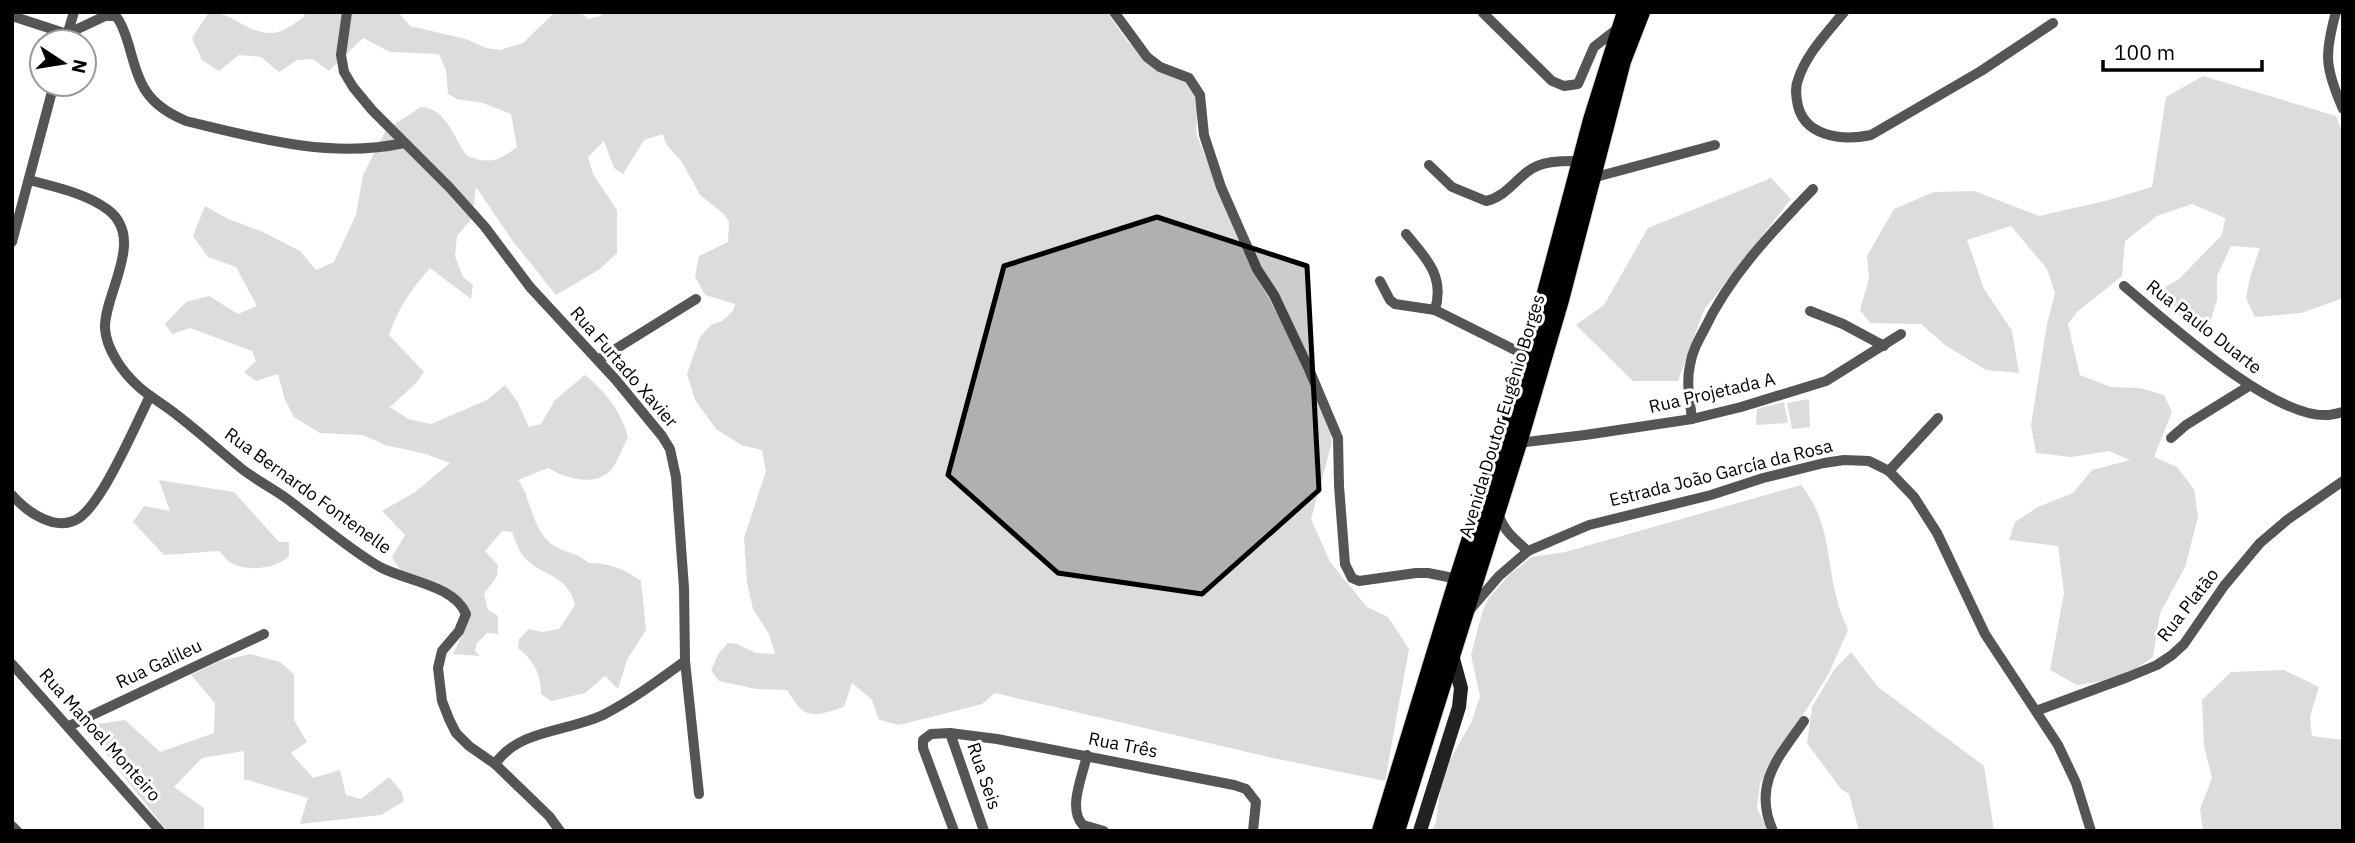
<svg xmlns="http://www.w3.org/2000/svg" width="2355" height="843" font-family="'IBM Plex Sans',sans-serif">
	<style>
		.green { fill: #dcdcdc }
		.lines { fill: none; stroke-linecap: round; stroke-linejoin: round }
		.trunk-casing { stroke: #dbdbdb; stroke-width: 20 }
		.minor { stroke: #555; stroke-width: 10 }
		.secondary { stroke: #222; stroke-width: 14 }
		.trunk { stroke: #000; stroke-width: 18 }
		.marked { fill: #000; fill-opacity: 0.2; stroke: #000; stroke-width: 5; stroke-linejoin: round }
		.labels { text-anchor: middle; stroke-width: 6; stroke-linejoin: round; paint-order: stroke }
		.street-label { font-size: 18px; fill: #000; stroke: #fff }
	</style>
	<rect width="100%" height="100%" fill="#fff"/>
	<g class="green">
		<path d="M 209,12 C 235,12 250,38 278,32 C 286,30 296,22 303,18 L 305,12 L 398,12 L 410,26 L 466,39 L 486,48 L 500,50 L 523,43 L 555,12 L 580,12 L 589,19 L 601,16 L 601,12 L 1107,12 L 1127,41 L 1163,73 L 1187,79 L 1198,104 L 1196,133 L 1232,225 L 1255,274 L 1297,350 L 1301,365 L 1329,425 L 1332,442 L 1311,519 L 1330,562 L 1367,607 L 1388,617 L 1409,649 L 1385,781 L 1273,758 L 995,693 L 982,704 L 899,725 L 879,720 L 872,700 L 852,683 L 844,707 C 811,717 806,721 787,690 L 756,689 L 719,681 L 711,670 L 719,653 L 728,643 L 737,644 L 756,653 L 775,654 L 769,634 L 753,609 L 747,582 L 744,538 L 766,471 L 762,450 L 741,445 L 716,429 L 695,400 L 687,374 L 700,337 L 711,325 L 722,321 L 733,311 L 735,304 L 705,295 L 695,276 L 699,256 L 728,242 L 729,222 L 724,214 L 700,195 L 682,162 L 666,144 L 663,134 L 644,140 L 623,174 L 614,168 L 604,141 L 588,157 L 593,174 L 617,210 L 617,253 L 600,269 L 556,295 L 512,240 L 476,187 L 472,218 L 457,236 L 455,256 L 463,277 L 473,285 L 471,299 L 430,268 C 411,290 399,307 389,335 L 424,372 L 416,383 L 390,407 L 408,419 L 431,424 L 487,400 L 505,385 L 517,401 L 529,427 L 541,424 L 555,400 L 585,375 C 605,391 623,414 628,438 C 622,448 616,467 608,473 C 590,486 565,478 548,468 L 518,480 C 532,500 531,526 550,543 C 559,551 576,552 589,563 C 610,563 624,569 641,581 L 646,630 L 627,660 L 618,689 L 605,676 L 585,693 L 551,701 L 541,694 C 541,674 534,661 518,648 L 519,639 L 529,629 L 542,632 L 559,629 L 575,605 C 567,571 537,577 521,553 C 517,547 515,539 512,532 L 502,531 L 485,551 L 498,565 L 497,576 L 484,594 L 488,610 L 498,616 L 498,634 L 487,633 L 477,643 L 475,651 L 480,656 L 453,654 L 463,633 L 458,602 C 432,590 406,583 392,557 L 405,535 L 382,511 L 415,492 L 450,463 L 426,454 L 385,445 L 363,435 L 320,433 L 294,417 L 285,400 L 278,374 L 256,381 L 244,372 L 256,361 L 252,351 L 190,328 L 172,334 L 165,324 L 186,302 L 209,296 L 238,314 L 257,306 L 236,267 L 208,257 L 193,236 L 205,206 L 228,219 L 261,231 L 300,251 L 316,270 L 334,262 L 356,215 L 363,175 L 386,130 L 421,107 C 446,108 454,138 467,156 C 491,164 497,162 517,147 L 511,114 L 483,103 L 457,99 L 448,94 L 446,70 L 439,54 L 390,52 L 363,38 L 329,71 L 313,59 L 297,60 L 279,72 L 261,57 L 239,55 L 219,71 L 202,60 L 192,38 Z"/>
		<polygon points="2203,76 2336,116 2343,134 2343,298 2301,313 2255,317 2246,298 2250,277 2260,248 2231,246 2217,276 2217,300 2208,329 2189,326 2174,309 2165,287 2179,279 2222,235 2225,218 2192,204 2157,216 2125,241 2122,276 2077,312 2068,324 2080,375 2111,387 2140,388 2164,395 2172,412 2154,457 2177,467 2194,489 2198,517 2185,567 2160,613 2153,657 2122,678 2077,685 2050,670 2064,593 2058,546 2009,540 2015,522 2038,507 2073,493 2092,470 2130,460 2109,451 2071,457 2036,453 2031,425 2047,324 2055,293 2047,269 2011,226 1967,240 1984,289 2012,331 2019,373 1986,370 1945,345 1921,324 1870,323 1860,310 1869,278 1867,256 1894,209 1934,192 1974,191 2039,216 2105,201 2152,187 2166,97"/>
		<polygon points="1771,178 1791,199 1704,310 1678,381 1633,381 1576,325 1604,305 1648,228"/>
		<polygon points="1809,399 1810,427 1792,429 1787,403"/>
		<polygon points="1784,402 1788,423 1756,425 1757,409"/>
		<path d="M 159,480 L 234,492 L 279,542 L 289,542 L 289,556 C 276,569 247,572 231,563 C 227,561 223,555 219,551 L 164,555 L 133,522 L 144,506 L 170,511 Z"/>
		<path d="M 1801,485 C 1830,521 1826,557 1837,599 C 1839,610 1844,620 1848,630 L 1828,675 L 1760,783 L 1757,808 L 1768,831 L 1432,831 L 1436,822 L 1442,774 L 1472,721 L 1480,696 L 1471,655 L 1482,613 L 1488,599 L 1509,575 L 1532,557 L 1565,552 Z"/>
		<polygon points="1851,652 1878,687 1984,766 1994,831 1859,831 1849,794 1841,789 1807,743 1812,707 1834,670"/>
		<polygon points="250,654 280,662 294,674 294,720 307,742 291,753 313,778 340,770 346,795 361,799 389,777 401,791 404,801 381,815 300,824 308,798 244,779 244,751 202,758 174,787 204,808 204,831 167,831 84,726 125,720 160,752 214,733 215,703 191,675 220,661"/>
		<polygon points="2284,670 2319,687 2310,717 2312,736 2343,740 2343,831 2203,831 2200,809 2212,778 2204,746 2202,700 2231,672"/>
	</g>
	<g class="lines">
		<defs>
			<g id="trunk">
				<polyline points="1381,831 1458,579 1529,357 1592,120 1626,12"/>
				<polyline points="1396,831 1518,443 1560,300 1622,61 1641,12"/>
			</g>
		</defs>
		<use href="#trunk" class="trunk-casing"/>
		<g class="minor">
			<polyline points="347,12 341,55 344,72 353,87 372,110 450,188 485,227 530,287 616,380 662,436 670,449 676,477 684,588 685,661 699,794"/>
			<polyline points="1114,12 1147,57 1160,67 1189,78 1200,95 1204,135 1221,187 1257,269 1274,295 1308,367 1338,438 1339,486 1345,564 1352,578 1359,581 1416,573 1428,573 1458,579"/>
			<path d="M 1844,12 C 1827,33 1806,54 1798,80 C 1795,87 1796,94 1797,101 C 1802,137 1842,141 1871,135 L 1981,71 L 2053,23"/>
			<path d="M 2336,12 C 2324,55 2325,68 2343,109"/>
			<polyline points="1483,13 1552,81 1564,86 1578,84 1594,47 1621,26"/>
			<path d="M 12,16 L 67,34 L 105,16 L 116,16 C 123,25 126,36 129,46 C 140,86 146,104 186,121 C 256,138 331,159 404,143"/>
			<polyline points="65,42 74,12"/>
			<path d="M 1429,165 L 1452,187 L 1486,201 C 1504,197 1513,183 1527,172 C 1542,160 1563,161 1581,161"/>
			<polyline points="1592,178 1715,145"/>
			<path d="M 29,180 C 55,187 85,193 107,209 C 147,238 104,293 105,328 C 106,349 123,373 139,387 C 150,397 165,405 177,415 C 199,432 220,451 242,469 C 256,480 272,488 286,498 C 317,521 347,548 380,567 C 406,581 454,585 466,614 L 459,631 L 442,651 L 438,668 L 442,701 L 449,719 L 456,733 L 469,746 L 495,764 L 549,816 L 560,831"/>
			<path d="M 1406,234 C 1426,258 1445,276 1435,310"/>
			<polyline points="12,242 54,84"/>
			<polyline points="1380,281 1390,300 1395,304 1435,310 1529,357"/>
			<path d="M 2124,286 C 2166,321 2272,418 2327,415 C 2332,415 2338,413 2343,412"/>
			<polyline points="1810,311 1843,324 1884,346"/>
			<polyline points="598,360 696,299"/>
			<path d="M 1692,419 C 1690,401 1686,383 1690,365 C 1692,352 1698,341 1704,330 C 1730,275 1772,232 1813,189"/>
			<polyline points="2171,438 2186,425 2249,386"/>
			<polyline points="1518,443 1585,435 1692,419 1741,407 1826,381 1901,334"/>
			<polyline points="1889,471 1938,418"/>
			<path d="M 12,495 C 27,512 56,533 79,518 C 103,502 136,424 150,396"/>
			<path d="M 1498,513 C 1503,530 1514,539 1528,551"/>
			<polyline points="1468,612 1499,576 1528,551 1589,525 1711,495 1763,478 1824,463 1844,460 1869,461 1889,471 1914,497 1937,533 1985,634 2058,745 2076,783 2091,831"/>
			<polyline points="12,664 160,831"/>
			<polyline points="2036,711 2128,677 2157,665 2172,655 2184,644 2224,586 2260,543 2287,520 2343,481"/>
			<polyline points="69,726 264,634"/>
			<polyline points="950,733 984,831"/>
			<path d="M 1087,755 C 1083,775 1067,809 1083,825 L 1104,831"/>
			<path d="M 495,764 C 519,729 567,732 603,715 C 632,700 659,680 685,661"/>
			<polyline points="12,826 17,831"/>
			<polyline points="954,831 923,748 923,740 931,734 950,733 997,739 1234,785 1246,789 1256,802 1253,831"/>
			<path d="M 1773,831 C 1752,784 1779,757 1804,721"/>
		</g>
		<polyline class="secondary" points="1420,831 1459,707 1461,688 1452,655"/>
		<use href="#trunk" class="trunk"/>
	</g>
	<path class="marked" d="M 1157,217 L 1307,266 L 1319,490 L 1202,594 L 1058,573 L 948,475 L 1004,266 Z"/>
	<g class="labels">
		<g class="street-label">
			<text transform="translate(2204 327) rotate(38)" y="6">Rua Paulo Duarte</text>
			<text transform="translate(624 367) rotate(49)" y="6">Rua Furtado Xavier</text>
			<text transform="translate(1712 393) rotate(-13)" y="6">Rua Projetada A</text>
			<text transform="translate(1502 416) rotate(-73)" y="6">Avenida Doutor Eugênio Borges</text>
			<text transform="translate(1721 473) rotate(-14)" y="6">Estrada João García da Rosa</text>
			<text transform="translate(308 491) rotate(36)" y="6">Rua Bernardo Fontenelle</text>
			<text transform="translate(2188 605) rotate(-52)" y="6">Rua Platão</text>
			<text transform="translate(159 664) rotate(-25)" y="6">Rua Galileu</text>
			<text transform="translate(100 735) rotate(48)" y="6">Rua Manoel Monteiro</text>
			<text transform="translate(1123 745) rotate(11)" y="6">Rua Três</text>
			<text transform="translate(984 776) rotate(71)" y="6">Rua Seis</text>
		</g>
	</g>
	<rect width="2355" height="843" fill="none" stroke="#000000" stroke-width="28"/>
	<g transform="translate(63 63) rotate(102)"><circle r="33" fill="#ffffff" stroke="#999999" stroke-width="2"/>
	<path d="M0-5L12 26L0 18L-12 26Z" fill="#000000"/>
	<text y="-10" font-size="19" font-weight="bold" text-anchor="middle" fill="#000000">N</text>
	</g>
	<path d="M2103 60v10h159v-10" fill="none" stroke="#000000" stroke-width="3.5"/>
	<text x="2114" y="60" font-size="21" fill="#000000" stroke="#ffffff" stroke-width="5" paint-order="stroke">100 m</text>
</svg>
